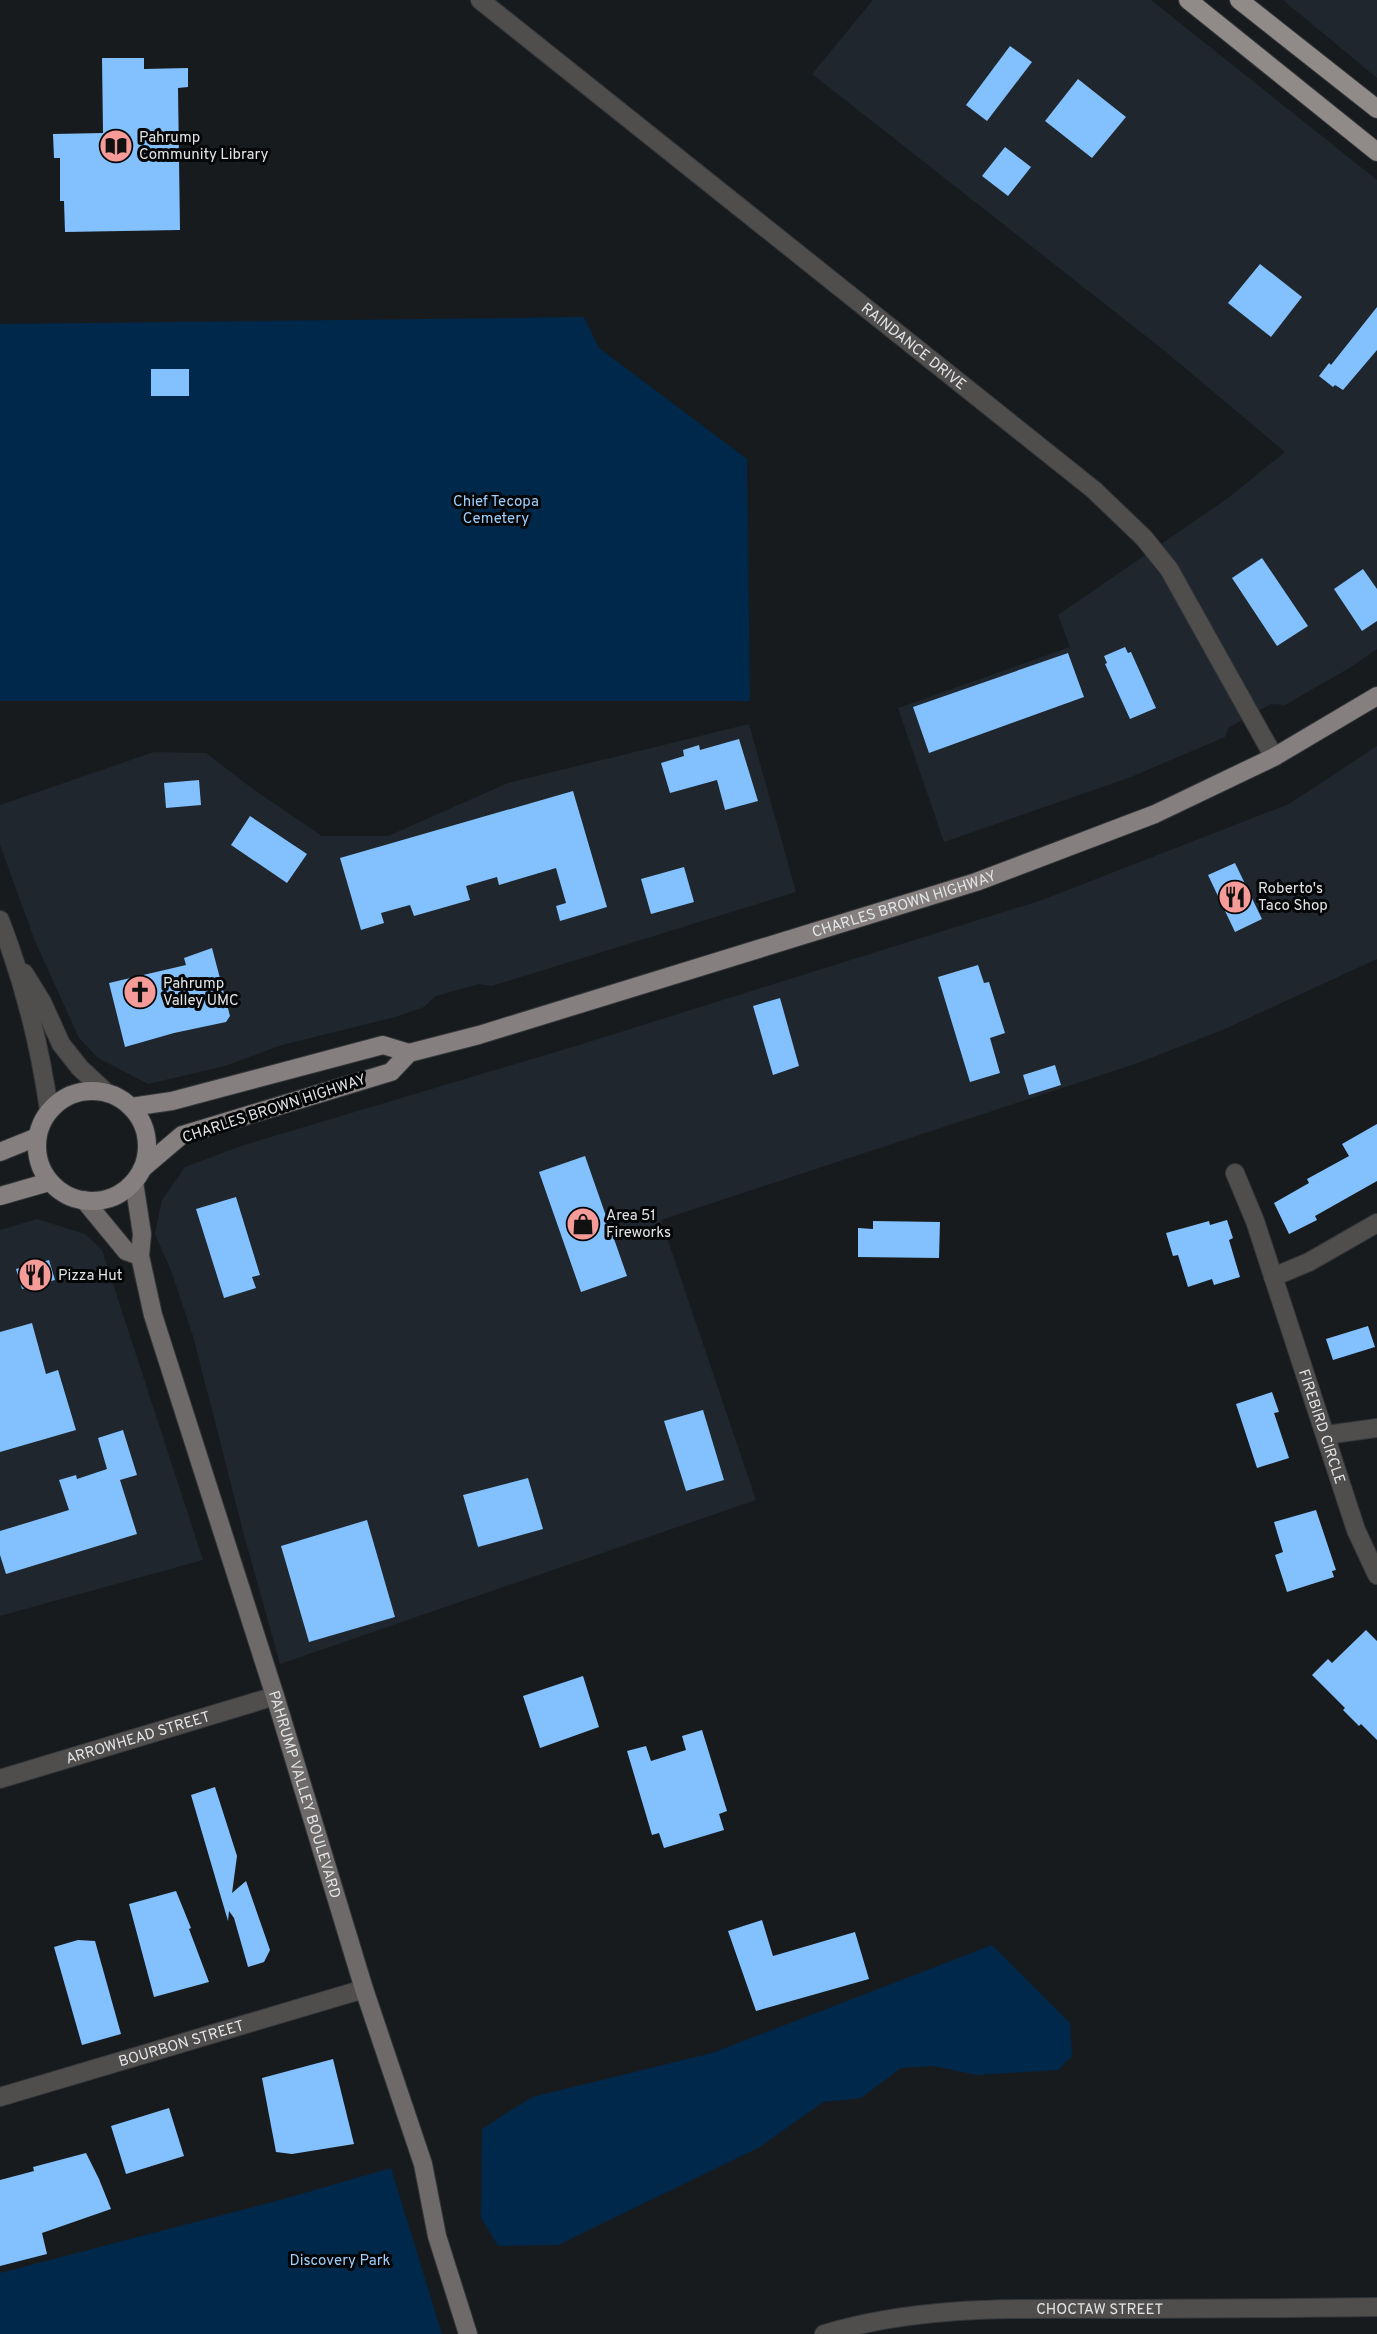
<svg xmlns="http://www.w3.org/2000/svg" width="1377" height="2334" font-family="Overpass,sans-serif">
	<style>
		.built { fill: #1f262d }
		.green { fill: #00284a }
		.building { fill: #82c1fe }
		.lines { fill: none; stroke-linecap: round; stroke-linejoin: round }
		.minor-casing { stroke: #34373a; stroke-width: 20 }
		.tertiary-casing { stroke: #34373a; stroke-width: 20 }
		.secondary-casing { stroke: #34373a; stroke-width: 20 }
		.primary-casing { stroke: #34373a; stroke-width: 20 }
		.trunk-casing { stroke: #34373a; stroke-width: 20 }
		.minor { stroke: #504d4d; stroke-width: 18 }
		.tertiary { stroke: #504d4d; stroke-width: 18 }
		.secondary { stroke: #6e6a69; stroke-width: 18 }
		.primary { stroke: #85807f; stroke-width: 18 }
		.trunk { stroke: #908a89; stroke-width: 18 }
		.labels { text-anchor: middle; stroke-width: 6; stroke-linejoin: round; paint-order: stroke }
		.poi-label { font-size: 15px; fill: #e2e4e6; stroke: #050607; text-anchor: start }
		.street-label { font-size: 15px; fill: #e2e4e6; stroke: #050607 }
		.park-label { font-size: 15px; fill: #9fcefd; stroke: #050607 }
	</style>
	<rect width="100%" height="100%" fill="#181b1e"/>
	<g class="built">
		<polygon points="873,0 1151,0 1377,180 1377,649 1351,667 1285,705 1271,704 1228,728 1225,737 1131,777 944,842 898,708 1070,647 1058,615 1228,498 1285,452 1166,352 812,74"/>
		<polygon points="1283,0 1377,0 1377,78"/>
		<polygon points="749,724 796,892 492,986 479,984 436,996 424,1007 395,1017 282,1045 225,1066 148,1084 98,1058 79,1038 35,941 0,845 0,805 154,752 206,753 253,789 322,836 388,836 508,783"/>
		<polygon points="1377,746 1377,959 1225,1029 1138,1063 661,1220 756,1500 280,1664 244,1535 193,1336 172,1273 155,1234 162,1200 185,1167 244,1145 579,1045 1042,900 1289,804"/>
		<polygon points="37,1219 85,1234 102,1250 203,1560 0,1616 0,1230"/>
	</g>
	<g class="green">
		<polygon points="584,317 599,348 747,459 750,701 0,701 0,324"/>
		<polygon points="992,1945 1070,2023 1072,2056 1058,2070 977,2075 933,2066 901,2068 861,2098 823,2102 760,2147 558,2245 498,2246 481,2218 482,2129 532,2097 712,2053"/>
		<polygon points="391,2168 442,2334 0,2334 0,2273 280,2200"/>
	</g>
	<g class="building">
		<polygon points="1010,46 1032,62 987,121 966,105"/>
		<polygon points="102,58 144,58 144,69 188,68 188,87 178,88 180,230 65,232 64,201 60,201 60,158 54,158 53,134 103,133"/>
		<polygon points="1078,79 1126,117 1092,158 1045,121"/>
		<polygon points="1005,147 1031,167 1008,196 982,176"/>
		<polygon points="1260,264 1302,297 1271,337 1228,303"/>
		<polygon points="1377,307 1377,350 1343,390 1335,385 1333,387 1319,376 1329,363 1331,365"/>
		<rect x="151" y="369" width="38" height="27"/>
		<polygon points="1262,558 1308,626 1277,646 1232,578"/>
		<polygon points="1363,569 1377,589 1377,621 1362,631 1334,589"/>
		<polygon points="1125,647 1128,653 1131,652 1156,708 1130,719 1105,664 1107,663 1104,656"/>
		<polygon points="1068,653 1084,697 929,753 913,707"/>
		<polygon points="739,739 758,801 725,810 717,780 670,793 661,763 684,756 683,750 699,745 700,750"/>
		<polygon points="199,780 201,805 166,808 164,783"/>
		<polygon points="573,791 607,907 560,921 556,906 566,903 556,868 499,885 497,877 466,886 470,900 414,916 410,905 381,913 384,923 361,930 340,858"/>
		<polygon points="250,816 307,854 287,883 231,845"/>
		<polygon points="1235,863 1262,919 1235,932 1208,875"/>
		<polygon points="684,867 694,902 651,914 641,879"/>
		<polygon points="212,948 230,1016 226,1022 174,1033 125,1047 109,983 186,965 184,958"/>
		<polygon points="978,965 984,983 989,982 1005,1033 990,1038 1000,1073 970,1082 938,977"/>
		<polygon points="780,998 799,1066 773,1075 753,1006"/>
		<polygon points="1055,1065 1061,1085 1029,1095 1023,1075"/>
		<polygon points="1377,1124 1377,1181 1315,1216 1317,1220 1289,1234 1274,1203 1309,1183 1307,1179 1349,1156 1342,1144"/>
		<polygon points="585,1156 627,1276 581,1292 539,1172"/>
		<polygon points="236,1197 260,1275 252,1277 256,1288 224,1298 196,1209"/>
		<polygon points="1227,1220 1233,1238 1229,1240 1240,1277 1214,1285 1212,1279 1188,1287 1178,1255 1173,1256 1166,1233 1209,1221 1210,1225"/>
		<polygon points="873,1221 940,1222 939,1258 858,1257 858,1228 873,1229"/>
		<polygon points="49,1260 55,1280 22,1289 16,1269"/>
		<polygon points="32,1323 46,1374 58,1370 76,1430 0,1452 0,1332"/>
		<polygon points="1368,1326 1375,1347 1333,1360 1326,1339"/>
		<polygon points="1272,1392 1279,1412 1274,1413 1289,1458 1257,1468 1236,1404"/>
		<polygon points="703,1410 724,1480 686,1491 664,1421"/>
		<polygon points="123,1430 137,1475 120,1480 137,1534 6,1574 0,1555 0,1531 69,1510 59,1480 76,1475 77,1479 107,1469 98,1438"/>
		<polygon points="528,1478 543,1529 478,1547 463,1495"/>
		<polygon points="1316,1510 1336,1570 1332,1571 1334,1577 1287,1592 1275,1555 1283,1552 1274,1522"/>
		<polygon points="367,1520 395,1617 309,1642 281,1546"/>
		<polygon points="1366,1630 1377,1641 1377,1740 1361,1724 1359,1726 1343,1710 1345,1708 1312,1675 1328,1659 1332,1663"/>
		<polygon points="583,1676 599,1727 540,1748 523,1696"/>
		<polygon points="702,1730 727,1811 719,1814 724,1830 664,1848 659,1833 652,1835 627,1751 646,1746 651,1761 686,1750 682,1736"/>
		<polygon points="215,1787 237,1856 232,1893 246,1881 270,1950 264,1962 248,1967 234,1918 229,1911 228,1921 191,1795"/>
		<polygon points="176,1891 191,1928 189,1929 209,1982 154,1997 129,1904"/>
		<polygon points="762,1920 773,1956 855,1932 869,1979 756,2011 728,1931"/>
		<polygon points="78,1940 95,1941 121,2034 82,2045 54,1947"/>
		<polygon points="333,2059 354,2144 292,2154 276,2152 262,2078"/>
		<polygon points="169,2108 184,2156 126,2174 111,2126"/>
		<polygon points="86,2153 99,2179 111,2209 42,2233 47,2254 0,2266 0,2180 34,2171 33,2167"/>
	</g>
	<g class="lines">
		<defs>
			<g id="minor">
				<path id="s1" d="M 480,0 L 1094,490 L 1144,538 L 1169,569 L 1274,757"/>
				<path id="s2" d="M 1235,1173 L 1255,1221 L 1356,1530 L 1377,1575"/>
				<polyline points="1273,1277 1309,1262 1377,1223"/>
				<polyline points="1326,1435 1377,1428"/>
				<path id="s3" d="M 0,1779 L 275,1696"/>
				<path id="s4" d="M 0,2097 L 364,1989"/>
				<path id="s5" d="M 824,2334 C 923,2304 1025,2309 1127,2309 C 1210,2309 1294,2308 1377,2307"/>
			</g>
			<g id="tertiary">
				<path d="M 0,920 C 23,980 40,1046 49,1110"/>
				<polyline points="24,973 42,1002 61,1044 80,1068 107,1093"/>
			</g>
			<g id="secondary">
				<path id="s6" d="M 134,1182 L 142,1234 L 140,1256 L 153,1315 L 275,1696 L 364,1989 L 423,2164 L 437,2236 L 468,2334"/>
				<polyline points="84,1200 126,1251 140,1256"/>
			</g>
			<g id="primary">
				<circle cx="92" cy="1146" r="55"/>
				<polyline points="131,1107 172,1101 383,1045 409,1053"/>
				<polyline points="0,1152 37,1137"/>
				<path id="s7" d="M 142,1169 L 182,1135 L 391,1072 L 409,1053 L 479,1035 L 976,882 L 1155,814 L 1274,757 L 1377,696"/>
				<polyline points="0,1196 49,1182"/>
			</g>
			<g id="trunk">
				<polyline points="1188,0 1377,152"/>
				<polyline points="1239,0 1377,109"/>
			</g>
		</defs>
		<use href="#minor" class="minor-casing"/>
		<use href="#tertiary" class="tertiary-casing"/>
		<use href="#secondary" class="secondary-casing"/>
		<use href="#primary" class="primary-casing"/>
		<use href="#trunk" class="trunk-casing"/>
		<use href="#minor" class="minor"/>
		<use href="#tertiary" class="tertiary"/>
		<use href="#secondary" class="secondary"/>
		<use href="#primary" class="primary"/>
		<use href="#trunk" class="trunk"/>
	</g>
	<defs>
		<symbol id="library-disc" viewBox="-11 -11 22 22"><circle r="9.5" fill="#f59b98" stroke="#050607"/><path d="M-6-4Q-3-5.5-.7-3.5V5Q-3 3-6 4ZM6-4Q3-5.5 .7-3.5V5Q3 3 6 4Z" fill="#111"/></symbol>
		<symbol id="restaurant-disc" viewBox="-11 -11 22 22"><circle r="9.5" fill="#f59b98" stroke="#050607"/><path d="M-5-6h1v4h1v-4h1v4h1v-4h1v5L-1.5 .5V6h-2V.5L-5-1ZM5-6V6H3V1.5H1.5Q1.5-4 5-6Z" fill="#111"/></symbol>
		<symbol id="church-disc" viewBox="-11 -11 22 22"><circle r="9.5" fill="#f59b98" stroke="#050607"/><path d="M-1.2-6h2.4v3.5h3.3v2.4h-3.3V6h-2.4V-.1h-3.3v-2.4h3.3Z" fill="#111"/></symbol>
		<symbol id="shop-disc" viewBox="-11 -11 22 22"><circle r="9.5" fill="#f59b98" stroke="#050607"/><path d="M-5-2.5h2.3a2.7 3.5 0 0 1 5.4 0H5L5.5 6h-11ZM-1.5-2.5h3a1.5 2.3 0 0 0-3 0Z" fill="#111"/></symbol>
	</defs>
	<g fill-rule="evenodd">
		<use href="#library-disc" x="97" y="127" width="38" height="38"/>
		<use href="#restaurant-disc" x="1216" y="878" width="38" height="38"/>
		<use href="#church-disc" x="121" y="973" width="38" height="38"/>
		<use href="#shop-disc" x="564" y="1205" width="38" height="38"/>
		<use href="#restaurant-disc" x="16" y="1256" width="38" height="38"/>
	</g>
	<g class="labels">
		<g class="poi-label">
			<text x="139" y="142">Pahrump<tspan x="139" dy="17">Community Library</tspan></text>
			<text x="1258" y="893">Roberto's<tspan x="1258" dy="17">Taco Shop</tspan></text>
			<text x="163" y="988">Pahrump<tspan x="163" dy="17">Valley UMC</tspan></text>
			<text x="606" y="1220">Area 51<tspan x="606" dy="17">Fireworks</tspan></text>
			<text x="58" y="1280">Pizza Hut</text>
		</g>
		<g class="street-label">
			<text dy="5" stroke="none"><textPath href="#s1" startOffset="555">RAINDANCE DRIVE</textPath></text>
			<text dy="5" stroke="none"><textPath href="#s7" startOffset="814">CHARLES BROWN HIGHWAY</textPath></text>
			<text transform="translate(274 1108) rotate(-18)" y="5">CHARLES BROWN HIGHWAY</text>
			<text dy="5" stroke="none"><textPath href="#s2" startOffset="268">FIREBIRD CIRCLE</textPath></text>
			<text dy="5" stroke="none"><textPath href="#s3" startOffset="144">ARROWHEAD STREET</textPath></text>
			<text dy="5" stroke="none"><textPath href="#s6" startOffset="638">PAHRUMP VALLEY BOULEVARD</textPath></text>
			<text dy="5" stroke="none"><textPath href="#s4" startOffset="189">BOURBON STREET</textPath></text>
			<text dy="5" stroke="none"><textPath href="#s5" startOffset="278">CHOCTAW STREET</textPath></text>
		</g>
		<g class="park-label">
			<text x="496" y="506">Chief Tecopa<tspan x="496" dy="17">Cemetery</tspan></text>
			<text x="340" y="2265">Discovery Park</text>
		</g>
	</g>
</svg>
